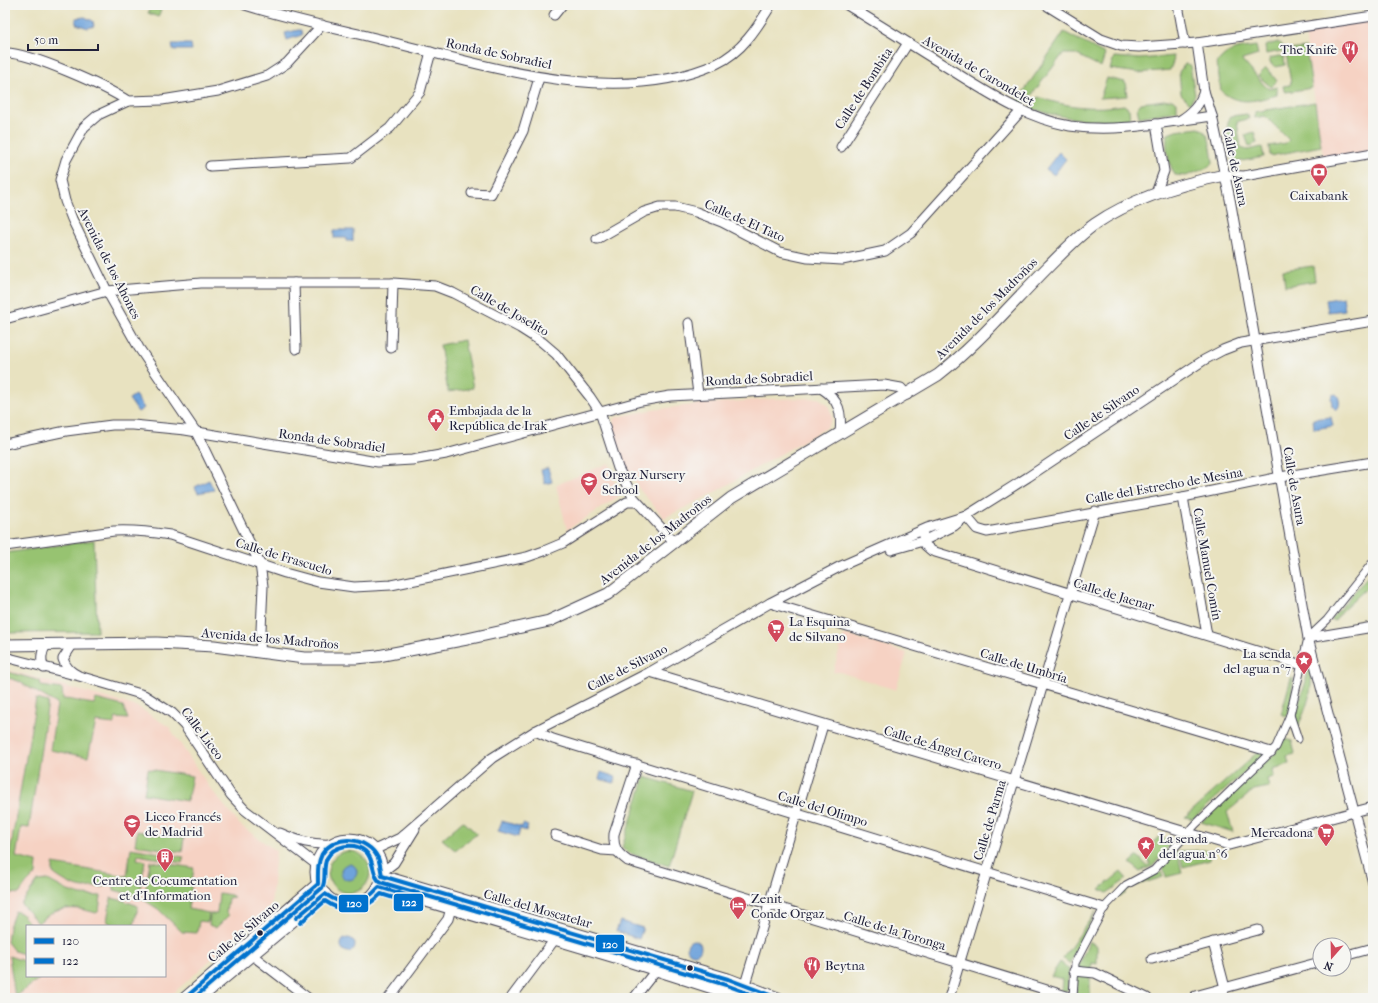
<svg xmlns="http://www.w3.org/2000/svg" width="1378" height="1003" font-family="'IM FELL French Canon',serif">
	<style>
		.built { fill: #f6d2c3; fill-rule: evenodd }
		.green { fill: #97c371; stroke: #5c7256 }
		.water { fill: #6ea3db; stroke: #48628b }
		.lines { fill: none; stroke-linecap: round; stroke-linejoin: round }
		.pedestrian-casing { stroke: #403f4f; stroke-width: 9 }
		.minor-casing { stroke: #403f4f; stroke-width: 11 }
		.tertiary-casing { stroke: #403f4f; stroke-width: 13 }
		.pedestrian { stroke: #fff; stroke-width: 7 }
		.minor { stroke: #fff; stroke-width: 9 }
		.tertiary { stroke: #fff; stroke-width: 11 }
		.bus-1-casing { stroke: #f6f6f2; stroke-width: 7 }
		.bus-2-casing { stroke: #f6f6f2; stroke-width: 7 }
		.bus-1 { stroke: #0072ce; stroke-width: 4 }
		.bus-2 { stroke: #0072ce; stroke-width: 4 }
		.bus-dot { fill: #22223b; stroke: #f6f6f2; stroke-width: 1.5 }
		.labels { text-anchor: middle; stroke-width: 4; stroke-linejoin: round; paint-order: stroke }
		.poi-label { font-size: 13px; fill: #22223b; stroke: #f6f6f2; text-anchor: start }
		.street-label { font-size: 13px; fill: #22223b; stroke: #f6f6f2 }
		.line-badge { stroke: #f6f6f2; stroke-width: 1.5 }
		.badge-label { font-size: 11px; text-anchor: middle; font-weight: bold; fill: #fff }
	</style>
	<rect width="100%" height="100%" fill="#f6f6f2"/>
	<filter id="ink" filterUnits="userSpaceOnUse"><feTurbulence type="fractalNoise" baseFrequency=".025" numOctaves="2"/><feDisplacementMap in="SourceGraphic" scale="8" xChannelSelector="R" yChannelSelector="G"/><feConvolveMatrix kernelMatrix="1 2 1 2 8 2 1 2 1" color-interpolation-filters="sRGB"/></filter>
	<filter id="wash" filterUnits="userSpaceOnUse"><feTurbulence type="fractalNoise" baseFrequency=".012" numOctaves="4" result="noise"/><feDisplacementMap in="SourceGraphic" scale="16" xChannelSelector="R" yChannelSelector="G"/><feGaussianBlur stdDeviation="0.9" result="paint"/><feColorMatrix in="noise" values="0 0 0 0 0 0 0 0 0 0 0 0 0 0 0 0 0 1.4 0 .05"/><feComposite in="paint" operator="in"/></filter>
	<g filter="url(#wash)">
		<rect width="100%" height="100%" fill="#e8e2c0"/>
		<g class="built">
			<polygon points="1373,16 1373,153 1324,162 1304,27"/>
			<polygon points="819,398 827,404 832,414 831,421 826,428 708,496 664,518 639,489 626,465 618,445 613,420 617,417 652,410 700,404 772,399"/>
			<polygon points="609,463 612,477 619,489 618,497 567,530 556,485"/>
			<polygon points="844,634 907,653 896,690 840,672 833,672"/>
			<path d="M 5,669 L 138,707 L 169,727 L 210,788 L 240,825 L 276,851 L 271,906 L 168,998 L 5,998 ZM 27,926 L 165,926 L 165,976 L 27,976 Z"/>
		</g>
		<g class="green">
			<polygon points="151,5 163,5 158,17 148,13"/>
			<polygon points="1064,32 1105,54 1101,67 1075,54 1063,54 1024,105 1018,100"/>
			<polygon points="1278,42 1288,50 1306,48 1312,88 1286,92 1284,91 1283,86 1290,85 1291,83 1286,53 1282,51 1266,54 1265,46"/>
			<path d="M 1256,46 L 1258,55 L 1242,60 L 1265,86 L 1269,89 L 1277,87 L 1277,95 C 1256,100 1240,107 1221,91 L 1217,63 C 1228,48 1239,49 1256,46 Z"/>
			<polygon points="1173,56 1174,59 1170,70 1138,73 1110,69 1114,57 1140,59"/>
			<polygon points="1279,56 1284,57 1285,65 1276,67 1271,64 1269,58"/>
			<polygon points="1185,64 1190,65 1195,95 1190,103 1181,94 1179,72"/>
			<polygon points="1266,68 1277,81 1271,87 1258,76"/>
			<polygon points="1107,78 1125,82 1127,96 1100,98"/>
			<path d="M 1038,97 C 1066,107 1094,110 1124,105 L 1129,109 L 1130,119 C 1095,123 1064,119 1030,108 Z"/>
			<polygon points="1172,99 1177,102 1177,111 1139,117 1137,108 1141,103"/>
			<polygon points="1315,102 1321,146 1270,156 1269,146 1286,143 1289,140 1265,116 1255,118 1255,112"/>
			<path d="M 1247,114 L 1249,118 L 1237,122 L 1241,148 L 1247,150 L 1262,147 L 1264,157 L 1236,162 L 1232,160 C 1230,147 1223,127 1231,116 Z"/>
			<path d="M 1199,128 C 1211,132 1211,150 1213,162 L 1209,167 L 1186,176 L 1175,175 C 1169,166 1164,144 1168,134 L 1176,131 Z"/>
			<polygon points="1254,132 1257,143 1249,146 1245,135"/>
			<polygon points="1313,266 1315,281 1285,286 1283,270"/>
			<polygon points="464,340 473,388 448,392 440,345"/>
			<polygon points="94,540 97,632 5,633 5,553"/>
			<polygon points="1373,570 1373,582 1341,612 1335,621 1331,619"/>
			<path d="M 1306,663 C 1319,678 1305,713 1297,728 L 1294,718 L 1306,681 Z"/>
			<path d="M 5,671 L 40,681 L 41,686 L 62,689 L 63,699 C 74,699 83,703 94,704 L 96,699 L 123,706 L 128,719 L 116,718 L 114,724 L 96,722 L 88,757 L 50,750 L 57,704 L 18,681 L 5,677 Z"/>
			<polygon points="1291,678 1293,678 1292,702 1287,716 1281,714"/>
			<polygon points="36,699 48,702 29,828 21,827 16,857 37,862 36,874 26,884 19,894 5,892 5,881"/>
			<polygon points="1284,739 1292,741 1295,754 1287,756 1289,764 1273,769 1274,777 1267,779 1269,787 1254,790 1227,812 1233,832 1201,822 1275,753"/>
			<polygon points="1259,751 1266,753 1193,819 1185,817"/>
			<polygon points="148,769 192,776 187,801 144,794"/>
			<polygon points="645,777 692,791 669,866 629,853 622,847"/>
			<polygon points="463,821 477,834 455,850 442,839"/>
			<polygon points="137,831 184,838 182,852 135,845"/>
			<polygon points="1159,837 1173,841 1153,866 1140,871 1130,863 1138,856 1147,866 1150,864 1148,856 1147,858 1142,852"/>
			<path d="M 131,848 L 184,857 L 182,863 L 138,855 L 137,859 L 145,861 L 139,897 L 114,890 L 114,883 L 106,881 L 104,887 C 97,886 92,887 85,888 C 75,888 60,879 53,873 L 53,864 L 127,876 Z"/>
			<polygon points="1208,850 1210,860 1183,867 1179,851"/>
			<polygon points="1177,851 1182,873 1166,877 1163,867"/>
			<circle cx="349" cy="872" r="21"/>
			<polygon points="150,861 194,868 188,909 209,913 208,922 199,921 197,933 182,932 158,909 144,900"/>
			<polygon points="1121,872 1127,879 1107,893 1100,889"/>
			<polygon points="1161,872 1163,877 1131,887 1121,897 1118,896 1141,880"/>
			<path d="M 48,880 L 68,891 L 81,895 L 101,896 L 99,911 L 96,913 C 73,906 57,906 38,923 L 21,904 L 38,881 Z"/>
			<polygon points="219,893 231,895 234,897 228,898 226,913 229,915 216,928 209,925 210,914 217,914"/>
			<polygon points="111,898 125,901 138,906 134,926 113,926 107,921"/>
			<polygon points="15,911 21,913 31,926 27,926 27,955 14,951 7,942 9,927"/>
			<polygon points="1096,911 1071,960 1070,964 1063,958"/>
			<polygon points="1089,941 1097,946 1097,964 1092,963 1091,971 1077,970"/>
			<polygon points="9,956 27,962 27,976 37,976 39,979 15,997"/>
			<polygon points="1060,962 1069,969 1067,991 1061,991 1062,979 1051,976"/>
			<polygon points="1077,971 1090,973 1090,998 1076,998"/>
		</g>
		<g class="water">
			<polygon points="85,17 93,21 94,26 88,28 76,24 76,18"/>
			<polygon points="298,30 301,30 302,35 287,40 285,33"/>
			<polygon points="172,44 191,44 192,50 173,50"/>
			<polygon points="1059,152 1066,159 1054,175 1046,169"/>
			<polygon points="334,230 353,230 353,241 346,241 346,238 334,238"/>
			<polygon points="1343,297 1345,310 1328,312 1326,300"/>
			<path d="M 1336,394 C 1340,397 1341,407 1336,410 L 1332,406 L 1331,398 L 1332,395 Z"/>
			<polygon points="135,395 144,408 138,412 129,399"/>
			<polygon points="1331,417 1333,426 1314,429 1313,419"/>
			<polygon points="548,468 552,482 545,484 541,470"/>
			<polygon points="209,480 214,490 198,493 195,487"/>
			<polygon points="601,772 616,777 614,783 599,779"/>
			<polygon points="502,821 522,827 523,824 528,826 526,831 520,829 518,837 498,831"/>
			<circle cx="349" cy="872" r="8"/>
			<polygon points="620,921 643,928 639,939 616,931"/>
			<circle cx="348" cy="945" r="7"/>
			<circle cx="694" cy="947" r="7"/>
		</g>
	</g>
	<g filter="url(#ink)">
		<g class="lines">
			<defs>
				<g id="pedestrian">
					<polyline points="1290,715 1298,739"/>
					<polyline points="1073,998 1075,963 1104,908 1126,885 1154,870 1196,824 1276,747 1290,715 1308,638 1327,620 1373,562"/>
				</g>
				<g id="minor">
					<path d="M 245,5 C 293,20 343,30 391,42 C 491,67 617,108 716,64 C 742,52 757,28 771,5"/>
					<path d="M 847,5 C 883,27 918,49 953,71 C 990,94 1026,118 1070,126 C 1117,133 1166,122 1212,116"/>
					<polyline points="1046,5 1101,39 1121,46 1139,47 1197,43 1373,16"/>
					<polyline points="1178,5 1185,44"/>
					<polyline points="554,15 562,5"/>
					<polyline points="1197,43 1204,91"/>
					<path d="M 5,53 C 30,52 106,87 128,101"/>
					<path d="M 1179,121 C 1192,113 1200,105 1204,91 L 1212,116 L 1230,199 L 1308,638 L 1373,883"/>
					<polyline points="1156,124 1164,171 1156,193"/>
					<polyline points="841,147 908,43"/>
					<polyline points="210,166 351,158 390,128 420,92 431,52"/>
					<polyline points="1225,175 1244,176 1373,153"/>
					<polyline points="472,193 491,194 523,131 539,78"/>
					<polyline points="597,239 644,212 660,207 675,207 696,212 722,222 780,252 808,258 842,260 885,251 911,233 1021,111"/>
					<polyline points="294,283 296,349"/>
					<polyline points="5,319 107,291 201,283 393,283 435,286 453,293 520,328 542,342 556,354 590,397 600,412 618,468 633,497 675,543"/>
					<polyline points="689,323 698,394"/>
					<polyline points="391,348 393,283"/>
					<path d="M 821,388 C 840,400 842,413 840,434"/>
					<polyline points="5,444 66,431 112,425 133,425 185,430 378,462 412,460 446,454 641,401 670,396 884,385 901,388 907,395"/>
					<polyline points="1183,497 1207,635"/>
					<polyline points="966,516 977,529 987,532 1183,497 1280,477 1373,462"/>
					<polyline points="923,535 925,545 932,551 1302,665"/>
					<path d="M 5,546 L 114,531 C 133,530 151,532 170,535 L 285,573 L 318,582 L 354,587 L 391,585 L 527,557 L 544,551 L 563,543 L 627,502 L 637,502"/>
					<polyline points="891,550 923,541 954,526 966,516 1028,477 1204,360 1223,350 1241,343 1373,321"/>
					<polyline points="770,603 1271,752"/>
					<polyline points="1308,638 1373,627"/>
					<path d="M 72,645 L 63,659 C 66,668 71,672 79,676 L 144,695 L 172,713 L 184,725 L 231,795 L 245,810 L 317,865"/>
					<polyline points="260,652 263,586 260,564 196,432 139,348 107,291 72,219 65,201 60,180 66,160 84,127 98,115 128,101 162,100 218,91 267,76 287,63 322,25"/>
					<polyline points="5,657 75,675"/>
					<path d="M 44,668 C 40,660 41,653 46,645"/>
					<polyline points="650,672 1229,845 1373,807"/>
					<polyline points="535,731 553,739 1104,908"/>
					<path d="M 637,764 L 614,834 C 613,848 617,853 628,861 L 1073,998"/>
					<path d="M 280,833 C 298,841 312,845 331,844"/>
					<polyline points="555,835 602,850 617,851"/>
					<polyline points="374,850 400,838 492,758 535,731 650,672 770,603 841,566 927,528 966,516"/>
					<polyline points="382,872 394,863 415,829"/>
					<polyline points="1213,942 1225,988 1219,998"/>
					<polyline points="252,955 308,998"/>
					<polyline points="1344,956 1373,948"/>
					<polyline points="1152,959 1258,930"/>
					<polyline points="1074,971 1095,973 1147,998"/>
					<polyline points="743,991 823,725"/>
					<polyline points="389,998 448,919 451,908"/>
					<polyline points="511,998 555,939"/>
					<polyline points="634,998 656,970"/>
					<polyline points="949,998 1095,511"/>
					<polyline points="1194,998 1195,996 1320,962"/>
				</g>
				<g id="tertiary">
					<path d="M 5,645 L 157,643 L 214,646 L 304,658 L 356,658 L 378,656 L 467,639 L 549,621 L 608,594 L 731,498 L 938,375 C 979,343 1012,303 1048,267 C 1063,252 1078,236 1095,224 C 1133,198 1180,184 1225,175"/>
					<circle cx="349" cy="872" r="33"/>
					<polyline points="382,876 728,979 778,998"/>
					<polyline points="379,887 625,960 744,998"/>
					<polyline points="185,998 318,884"/>
					<polyline points="200,998 325,894"/>
				</g>
			</defs>
			<use href="#pedestrian" class="pedestrian-casing"/>
			<use href="#minor" class="minor-casing"/>
			<use href="#tertiary" class="tertiary-casing"/>
			<use href="#pedestrian" class="pedestrian"/>
			<use href="#minor" class="minor"/>
			<use href="#tertiary" class="tertiary"/>
			<defs>
				<g id="bus-1">
					<path d="M 296,918 L 325,894 C 348,909 361,907 379,887 L 415,898"/>
					<path d="M 185,998 L 318,884 C 318,873 317,864 322,854 C 335,833 368,837 378,858 C 380,863 381,870 382,876 L 728,979 L 778,998"/>
				</g>
				<g id="bus-2">
					<path d="M 300,923 L 325,901 C 345,915 365,911 381,894 L 413,904"/>
					<path d="M 194,998 L 322,888 C 327,879 322,868 327,858 C 334,845 354,842 365,851 C 375,859 371,875 380,882 L 726,985 L 761,998"/>
				</g>
			</defs>
			<use href="#bus-1" class="bus-1-casing"/>
			<use href="#bus-2" class="bus-2-casing"/>
			<use href="#bus-1" class="bus-1"/>
			<use href="#bus-2" class="bus-2"/>
		</g>
	</g>
	<defs>
		<symbol id="restaurant-pin" viewBox="-11 -11 22 30"><path d="M0 17L-7.5 6A9.5 9.5 0 1 1 7.5 6Z" fill="#d1495b" stroke="#f6f6f2"/><path d="M-5-6h1v4h1v-4h1v4h1v-4h1v5L-1.5 .5V6h-2V.5L-5-1ZM5-6V6H3V1.5H1.5Q1.5-4 5-6Z" fill="#fff"/></symbol>
		<symbol id="bank-pin" viewBox="-11 -11 22 30"><path d="M0 17L-7.5 6A9.5 9.5 0 1 1 7.5 6Z" fill="#d1495b" stroke="#f6f6f2"/><path d="M-6-4H6V4H-6ZM0-2.3a2.3 2.3 0 1 0 0 4.6a2.3 2.3 0 1 0 0-4.6Z" fill="#fff"/></symbol>
		<symbol id="civic-pin" viewBox="-11 -11 22 30"><path d="M0 17L-7.5 6A9.5 9.5 0 1 1 7.5 6Z" fill="#d1495b" stroke="#f6f6f2"/><path d="M-.6-6.5H3V-4.5H.6V-3L4-1V1h2V6H-6V1h2V-1L-.6-3ZM-1.2 2.5V6h2.4V2.5Z" fill="#fff"/></symbol>
		<symbol id="school-pin" viewBox="-11 -11 22 30"><path d="M0 17L-7.5 6A9.5 9.5 0 1 1 7.5 6Z" fill="#d1495b" stroke="#f6f6f2"/><path d="M0-5L7-2L0 1L-7-2ZM-4 1L0 2.5L4 1V4Q0 6-4 4Z" fill="#fff"/></symbol>
		<symbol id="supermarket-pin" viewBox="-11 -11 22 30"><path d="M0 17L-7.5 6A9.5 9.5 0 1 1 7.5 6Z" fill="#d1495b" stroke="#f6f6f2"/><path d="M-6-5.5h2.5l.6 2H6L4.5 2H-2.5L-4.4-4H-6ZM-1.5 3.2a1.3 1.3 0 1 0 .1 0ZM3 3.2a1.3 1.3 0 1 0 .1 0Z" fill="#fff"/></symbol>
		<symbol id="sight-pin" viewBox="-11 -11 22 30"><path d="M0 17L-7.5 6A9.5 9.5 0 1 1 7.5 6Z" fill="#d1495b" stroke="#f6f6f2"/><path d="M0-6L1.8-2.2L6-1.7L2.9 1.2L3.7 5.4L0 3.3L-3.7 5.4L-2.9 1.2L-6-1.7L-1.8-2.2Z" fill="#fff"/></symbol>
		<symbol id="building-pin" viewBox="-11 -11 22 30"><path d="M0 17L-7.5 6A9.5 9.5 0 1 1 7.5 6Z" fill="#d1495b" stroke="#f6f6f2"/><path d="M-4-6H4V6H1V3H-1V6H-4ZM-2.5-4.3h1.7v1.8h-1.7ZM.8-4.3h1.7v1.8H.8ZM-2.5-1h1.7V.8h-1.7ZM.8-1h1.7V.8H.8Z" fill="#fff"/></symbol>
		<symbol id="hotel-pin" viewBox="-11 -11 22 30"><path d="M0 17L-7.5 6A9.5 9.5 0 1 1 7.5 6Z" fill="#d1495b" stroke="#f6f6f2"/><path d="M-6-4.5h1.5V1H6V5H4.5V3h-9V5H-6ZM-4 0a1.8 1.8 0 1 1 3.6 0ZM.5 0V-2.5h3Q6-2.5 6 0Z" fill="#fff"/></symbol>
	</defs>
	<g fill-rule="evenodd">
		<use href="#restaurant-pin" x="1340" y="39" width="20" height="27"/>
		<use href="#bank-pin" x="1309" y="162" width="20" height="27"/>
		<use href="#civic-pin" x="426" y="407" width="20" height="27"/>
		<use href="#school-pin" x="579" y="471" width="20" height="27"/>
		<use href="#supermarket-pin" x="766" y="618" width="20" height="27"/>
		<use href="#sight-pin" x="1294" y="650" width="20" height="27"/>
		<use href="#school-pin" x="122" y="813" width="20" height="27"/>
		<use href="#supermarket-pin" x="1316" y="822" width="20" height="27"/>
		<use href="#sight-pin" x="1136" y="835" width="20" height="27"/>
		<use href="#building-pin" x="155" y="847" width="20" height="27"/>
		<use href="#hotel-pin" x="728" y="895" width="20" height="27"/>
		<use href="#restaurant-pin" x="802" y="955" width="20" height="27"/>
	</g>
	<g class="bus-dot">
		<circle cx="260" cy="933" r="3.5"/>
		<circle cx="690" cy="968" r="3.5"/>
	</g>
	<g class="labels">
		<g class="poi-label">
			<text x="1337" y="54" text-anchor="end">The Knife</text>
			<text x="1319" y="200" text-anchor="middle">Caixabank</text>
			<text x="449" y="415">Embajada de la<tspan x="449" dy="15">República de Irak</tspan></text>
			<text x="602" y="479">Orgaz Nursery<tspan x="602" dy="15">School</tspan></text>
			<text x="789" y="626">La Esquina<tspan x="789" dy="15">de Silvano</tspan></text>
			<text x="1291" y="658" text-anchor="end">La senda<tspan x="1291" dy="15">del agua nº7</tspan></text>
			<text x="145" y="821">Liceo Francés<tspan x="145" dy="15">de Madrid</tspan></text>
			<text x="1313" y="837" text-anchor="end">Mercadona</text>
			<text x="1159" y="843">La senda<tspan x="1159" dy="15">del agua nº6</tspan></text>
			<text x="165" y="885" text-anchor="middle">Centre de Cocumentation<tspan x="165" dy="15">et d'Information</tspan></text>
			<text x="751" y="903">Zenit<tspan x="751" dy="15">Conde Orgaz</tspan></text>
			<text x="825" y="970">Beytna</text>
		</g>
		<g class="street-label">
			<text transform="translate(499 53) rotate(12)" y="5">Ronda de Sobradiel</text>
			<text transform="translate(979 70) rotate(30)" y="5">Avenida de Carondelet</text>
			<text transform="translate(863 88) rotate(-57)" y="5">Calle de Bombita</text>
			<text transform="translate(1236 167) rotate(78)" y="5">Calle de Asura</text>
			<text transform="translate(745 220) rotate(24)" y="5">Calle de El Tato</text>
			<text transform="translate(110 263) rotate(63)" y="5">Avenida de los Ahones</text>
			<text transform="translate(986 308) rotate(-45)" y="5">Avenida de los Madroños</text>
			<text transform="translate(510 310) rotate(30)" y="5">Calle de Joselito</text>
			<text transform="translate(759 378) rotate(-3)" y="5">Ronda de Sobradiel</text>
			<text transform="translate(1101 412) rotate(-34)" y="5">Calle de Silvano</text>
			<text transform="translate(332 440) rotate(8)" y="5">Ronda de Sobradiel</text>
			<text transform="translate(1164 485) rotate(-10)" y="5">Calle del Estrecho de Mesina</text>
			<text transform="translate(1295 486) rotate(80)" y="5">Calle de Asura</text>
			<text transform="translate(655 539) rotate(-38)" y="5">Avenida de los Madroños</text>
			<text transform="translate(284 556) rotate(17)" y="5">Calle de Frascuelo</text>
			<text transform="translate(1208 564) rotate(80)" y="5">Calle Manuel Comín</text>
			<text transform="translate(1114 594) rotate(17)" y="5">Calle de Jaenar</text>
			<text transform="translate(270 638) rotate(5)" y="5">Avenida de los Madroños</text>
			<text transform="translate(1024 665) rotate(17)" y="5">Calle de Umbría</text>
			<text transform="translate(627 667) rotate(-27)" y="5">Calle de Silvano</text>
			<text transform="translate(203 733) rotate(53)" y="5">Calle Liceo</text>
			<text transform="translate(943 747) rotate(17)" y="5">Calle de Ángel Cavero</text>
			<text transform="translate(823 808) rotate(17)" y="5">Calle del Olimpo</text>
			<text transform="translate(989 820) rotate(-73)" y="5">Calle de Parma</text>
			<text transform="translate(538 908) rotate(16)" y="5">Calle del Moscatelar</text>
			<text transform="translate(895 930) rotate(17)" y="5">Calle de la Toronga</text>
			<text transform="translate(243 931) rotate(-40)" y="5">Calle de Silvano</text>
		</g>
	</g>
	<g class="line-badge">
		<rect x="393" y="893" width="31" height="19" rx="4" fill="#0072ce"/>
		<rect x="338" y="894" width="31" height="19" rx="4" fill="#0072ce"/>
		<rect x="595" y="934" width="30" height="19" rx="4" fill="#0072ce"/>
	</g>
	<g class="badge-label">
		<text x="409" y="906">122</text>
		<text x="354" y="907">120</text>
		<text x="610" y="948">120</text>
	</g>
	<rect width="1378" height="1003" fill="none" stroke="#f6f6f2" stroke-width="20"/>
	<rect x="26" y="925" width="140" height="52" fill="#f6f6f2" stroke="#a1a1a9"/>
	<rect x="34" y="938" width="20" height="6" fill="#0072ce" stroke="#a1a1a9"/>
	<text x="62" y="945" font-size="12" fill="#22223b">120</text>
	<rect x="34" y="958" width="20" height="6" fill="#0072ce" stroke="#a1a1a9"/>
	<text x="62" y="965" font-size="12" fill="#22223b">122</text>
	<g transform="translate(1332 957) rotate(200)"><circle r="19" fill="#f6f6f2" stroke="#a1a1a9"/>
	<path d="M0-3L7 15L0 10L-7 15Z" fill="#d1495b"/>
	<text y="-6" font-size="11" font-weight="bold" text-anchor="middle" fill="#22223b">N</text>
	</g>
	<path d="M28 44v6h70v-6" fill="none" stroke="#22223b" stroke-width="2"/>
	<text x="34" y="44" font-size="12" fill="#22223b" stroke="#f6f6f2" stroke-width="3" paint-order="stroke">50 m</text>
</svg>
